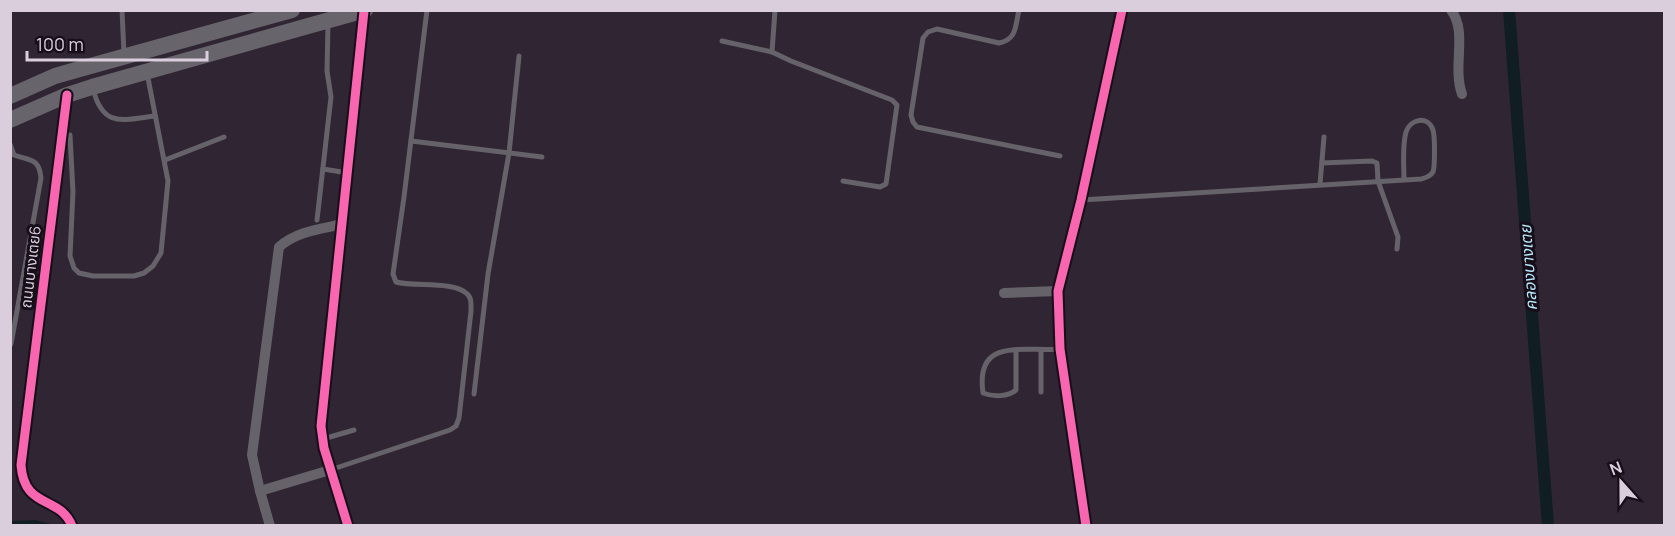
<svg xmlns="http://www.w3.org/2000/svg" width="1675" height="536" font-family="Manrope,'Noto Sans Thai',sans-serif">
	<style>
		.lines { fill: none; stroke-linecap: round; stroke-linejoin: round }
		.stream { stroke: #101d23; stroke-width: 4 }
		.canal { stroke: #101d23; stroke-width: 12 }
		.service { stroke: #656269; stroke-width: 5 }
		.minor { stroke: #656269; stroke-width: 10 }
		.secondary { stroke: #68646c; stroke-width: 16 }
		.cycleway-casing { stroke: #160e18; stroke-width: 13 }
		.cycleway { stroke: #f766af; stroke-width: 9 }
		.labels { text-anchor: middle; stroke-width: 6; stroke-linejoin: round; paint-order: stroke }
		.street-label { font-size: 15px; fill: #dacedd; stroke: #160e18 }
		.water-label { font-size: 16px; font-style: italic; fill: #b6e7fa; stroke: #160e18 }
	</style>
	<rect width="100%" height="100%" fill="#302633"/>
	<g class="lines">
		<polyline class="stream" points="10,523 35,522 50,526"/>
		<polyline class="canal" points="1509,10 1548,526"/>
		<g class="service">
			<polyline points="122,10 124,54"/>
			<polyline points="775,10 772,52 791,61 892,100 897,105 886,184 880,187 843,181"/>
			<path d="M 1019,10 C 1015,27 1017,39 999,43 L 937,29 L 928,32 L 923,38 L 911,115 L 913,122 L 917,127 L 1060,156"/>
			<polyline points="722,41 772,52"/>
			<path d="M 93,89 C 103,128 122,120 155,116"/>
			<polyline points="70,135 73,192 70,256 74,268 79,273 93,276 134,276 144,273 153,266 161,253 168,181 147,73"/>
			<polyline points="411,141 542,157"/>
			<path d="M 10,144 L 14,155 C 31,161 39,158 41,178 L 11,344"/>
			<polyline points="165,160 224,137"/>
			<polyline points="1322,163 1372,161 1377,163 1378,181 1398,237 1397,249"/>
			<polyline points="323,169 348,173"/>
			<polyline points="1320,184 1324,137"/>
			<path d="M 1081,200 L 1421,179 C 1425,178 1430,177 1433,172 C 1435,167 1435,136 1433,130 C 1428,115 1410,119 1406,132 C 1402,146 1404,165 1404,180"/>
			<polyline points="317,220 331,97 327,71 328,24"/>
			<path d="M 1016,350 L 1016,390 C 1008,397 993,397 983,393 C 975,337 1022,352 1060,349"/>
			<polyline points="1041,350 1041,392"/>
			<polyline points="474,394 488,274 509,153 519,56"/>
			<polyline points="323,439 354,430"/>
			<path d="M 330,470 L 450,430 L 456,426 L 459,418 L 471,311 C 471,304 472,297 466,293 C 453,281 414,287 396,282 L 393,274 L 404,197 L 427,10"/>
		</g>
		<g class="minor">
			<path d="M 1451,10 C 1468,32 1452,66 1462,94"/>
			<path d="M 67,95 L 21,465 C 24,510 60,495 72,526"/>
			<polyline points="1004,293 1058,291"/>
			<path d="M 330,470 L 260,491 L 252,455 L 279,247 C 297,231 321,229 343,224"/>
			<polyline points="260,491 270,526"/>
			<polyline points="348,526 324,448 321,426 364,11"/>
			<polyline points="1086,526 1060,349 1058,291 1081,200 1122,10"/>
		</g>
		<g class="secondary">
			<polyline points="10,96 55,76 76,70 292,10"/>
			<polyline points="10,120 67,95 92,87 365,10"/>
		</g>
		<defs>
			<g id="cycleway">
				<path d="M 67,95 L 21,465 C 24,510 60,495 72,526"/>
				<polyline points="348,526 324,448 321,426 364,11"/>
				<polyline points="1086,526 1060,349 1058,291 1081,200 1122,10"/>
			</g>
		</defs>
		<use href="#cycleway" class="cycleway-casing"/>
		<use href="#cycleway" class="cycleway"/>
	</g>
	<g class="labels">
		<g class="street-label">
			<text transform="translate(31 267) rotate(-83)" y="5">ถนนบางเตย6</text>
		</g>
		<g class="water-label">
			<text transform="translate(1528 268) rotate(-94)" y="6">คลองบางเตย</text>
		</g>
	</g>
	<rect width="1675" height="536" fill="none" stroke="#dacedd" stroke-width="24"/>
	<g transform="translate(1621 482) rotate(339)" stroke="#160e18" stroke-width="4.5" paint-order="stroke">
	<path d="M0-4.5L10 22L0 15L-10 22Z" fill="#dacedd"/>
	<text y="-9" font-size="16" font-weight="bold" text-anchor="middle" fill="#dacedd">N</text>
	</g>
	<path d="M27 51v9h180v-9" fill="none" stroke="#dacedd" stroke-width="3"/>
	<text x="36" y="51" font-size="18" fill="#dacedd" stroke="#160e18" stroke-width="4.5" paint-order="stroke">100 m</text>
</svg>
